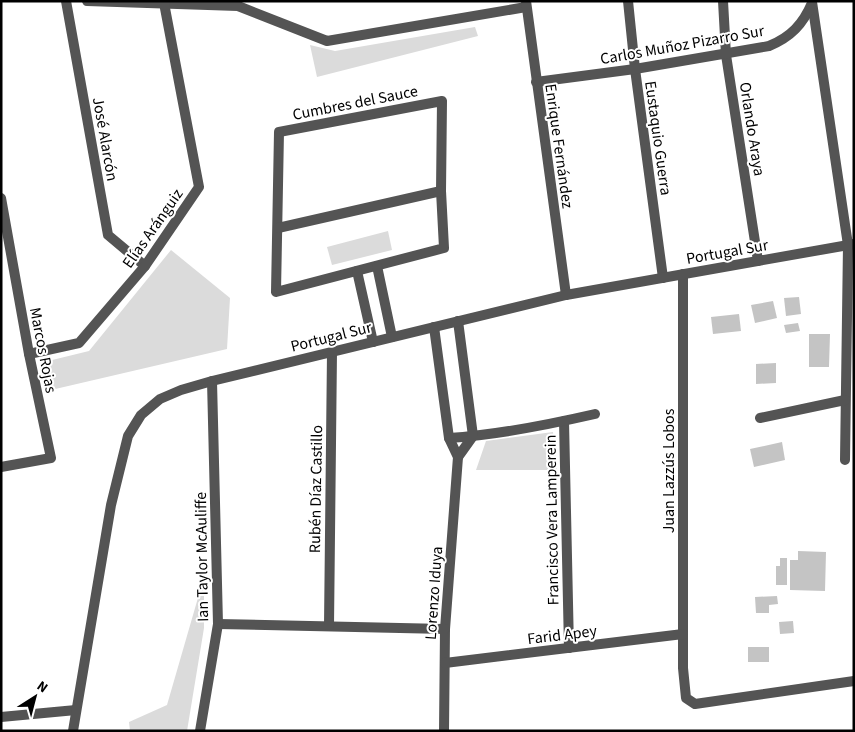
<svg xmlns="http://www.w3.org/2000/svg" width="855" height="732" font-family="'Source Sans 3',sans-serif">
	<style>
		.green { fill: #dbdbdb }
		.building { fill: #c4c4c4 }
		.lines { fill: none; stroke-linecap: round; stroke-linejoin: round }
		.minor { stroke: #545454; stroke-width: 10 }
		.labels { text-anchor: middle; stroke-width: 4; stroke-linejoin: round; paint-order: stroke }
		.street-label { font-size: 16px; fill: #000; stroke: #fff }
	</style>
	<rect width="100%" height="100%" fill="#fff"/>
	<g class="green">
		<polygon points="475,27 478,36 317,77 310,45 335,51"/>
		<polygon points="388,231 392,250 332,265 327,247"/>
		<polygon points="171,250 230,298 227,349 51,390 44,362 89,351"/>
		<polygon points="553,432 557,470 476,470 486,441"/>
		<polygon points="204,577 204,628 187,731 130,731 129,722 167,705"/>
	</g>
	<g class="building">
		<polygon points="799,297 801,314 786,316 784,298"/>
		<polygon points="773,301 777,318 755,323 751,305"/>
		<polygon points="739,314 741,331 713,334 711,317"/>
		<polygon points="798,323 800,331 786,333 784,325"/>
		<polygon points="809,334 830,334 829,367 809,367"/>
		<polygon points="776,363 776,383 756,384 756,364"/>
		<polygon points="782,442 785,460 754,467 750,449"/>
		<polygon points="798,551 826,552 825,591 790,590 790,560 798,560"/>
		<polygon points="780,558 787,558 787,585 776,585 776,566 780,566"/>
		<polygon points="777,596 778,604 769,605 769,613 756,613 755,597"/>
		<polygon points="793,621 794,633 780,634 779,622"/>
		<rect x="748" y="647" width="21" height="15"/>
	</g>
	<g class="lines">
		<g class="minor">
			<polyline points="66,1 108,235 145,266"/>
			<polyline points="87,1 238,6 327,41 526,7"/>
			<polyline points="526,1 566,295"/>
			<polyline points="628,1 635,69 663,278"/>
			<polyline points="723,1 726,55 758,261"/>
			<polyline points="812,2 848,245 845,460"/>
			<path d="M 536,82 L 635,69 L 769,46 C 791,37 803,24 812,3"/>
			<polygon points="442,101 441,191 444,248 276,292 279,132"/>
			<polyline points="1,198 29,354 51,458 1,467"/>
			<polyline points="278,228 441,191"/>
			<polyline points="377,266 392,337"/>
			<polyline points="357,271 373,342"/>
			<polyline points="683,274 683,668 686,698 695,704 854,681"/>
			<polyline points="434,327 449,438 458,457 445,629 444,731"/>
			<polyline points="29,354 79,343 145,266 199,187 164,3"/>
			<polyline points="760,418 845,400"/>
			<polyline points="564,421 569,648"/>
			<path d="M 449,438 C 498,435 547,425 595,414"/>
			<polyline points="458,457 473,436 458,321"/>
			<polyline points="218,624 445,629"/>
			<polyline points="329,626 332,352"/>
			<polyline points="445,663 683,634"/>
			<polyline points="1,717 76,710"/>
			<polyline points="73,731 111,505 128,436 141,415 160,399 181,390 212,381 566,295 854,244"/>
			<polyline points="200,731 218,624 212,381"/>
		</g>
	</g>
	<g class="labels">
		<g class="street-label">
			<text transform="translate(682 44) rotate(-10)" y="6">Carlos Muñoz Pizarro Sur</text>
			<text transform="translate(355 102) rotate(-11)" y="6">Cumbres del Sauce</text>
			<text transform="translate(753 129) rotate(81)" y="6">Orlando Araya</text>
			<text transform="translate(659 138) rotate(82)" y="6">Eustaquio Guerra</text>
			<text transform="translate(106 139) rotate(80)" y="6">José Alarcón</text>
			<text transform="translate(560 146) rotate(82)" y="6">Enrique Fernández</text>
			<text transform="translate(152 228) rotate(-55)" y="6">Elías Aránguiz</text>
			<text transform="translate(727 251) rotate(-10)" y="6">Portugal Sur</text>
			<text transform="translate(331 336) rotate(-14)" y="6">Portugal Sur</text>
			<text transform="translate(44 350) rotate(79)" y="6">Marcos Rojas</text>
			<text transform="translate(668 471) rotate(-90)" y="6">Juan Lazzús Lobos</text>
			<text transform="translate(315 489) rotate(-89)" y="6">Rubén Díaz Castillo</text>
			<text transform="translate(551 520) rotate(-91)" y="6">Francisco Vera Lamperein</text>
			<text transform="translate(201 557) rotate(-91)" y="6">Ian Taylor McAuliffe</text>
			<text transform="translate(433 593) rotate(-86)" y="6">Lorenzo Iduya</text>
			<text transform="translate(562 634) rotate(-7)" y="6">Farid Apey</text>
		</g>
	</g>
	<rect width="855" height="732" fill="none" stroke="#000000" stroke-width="5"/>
	<g transform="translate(35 697) rotate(36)" stroke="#ffffff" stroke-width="4" paint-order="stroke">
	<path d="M0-4L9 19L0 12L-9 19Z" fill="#000000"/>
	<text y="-8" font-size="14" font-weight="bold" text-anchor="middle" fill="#000000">N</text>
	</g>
</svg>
